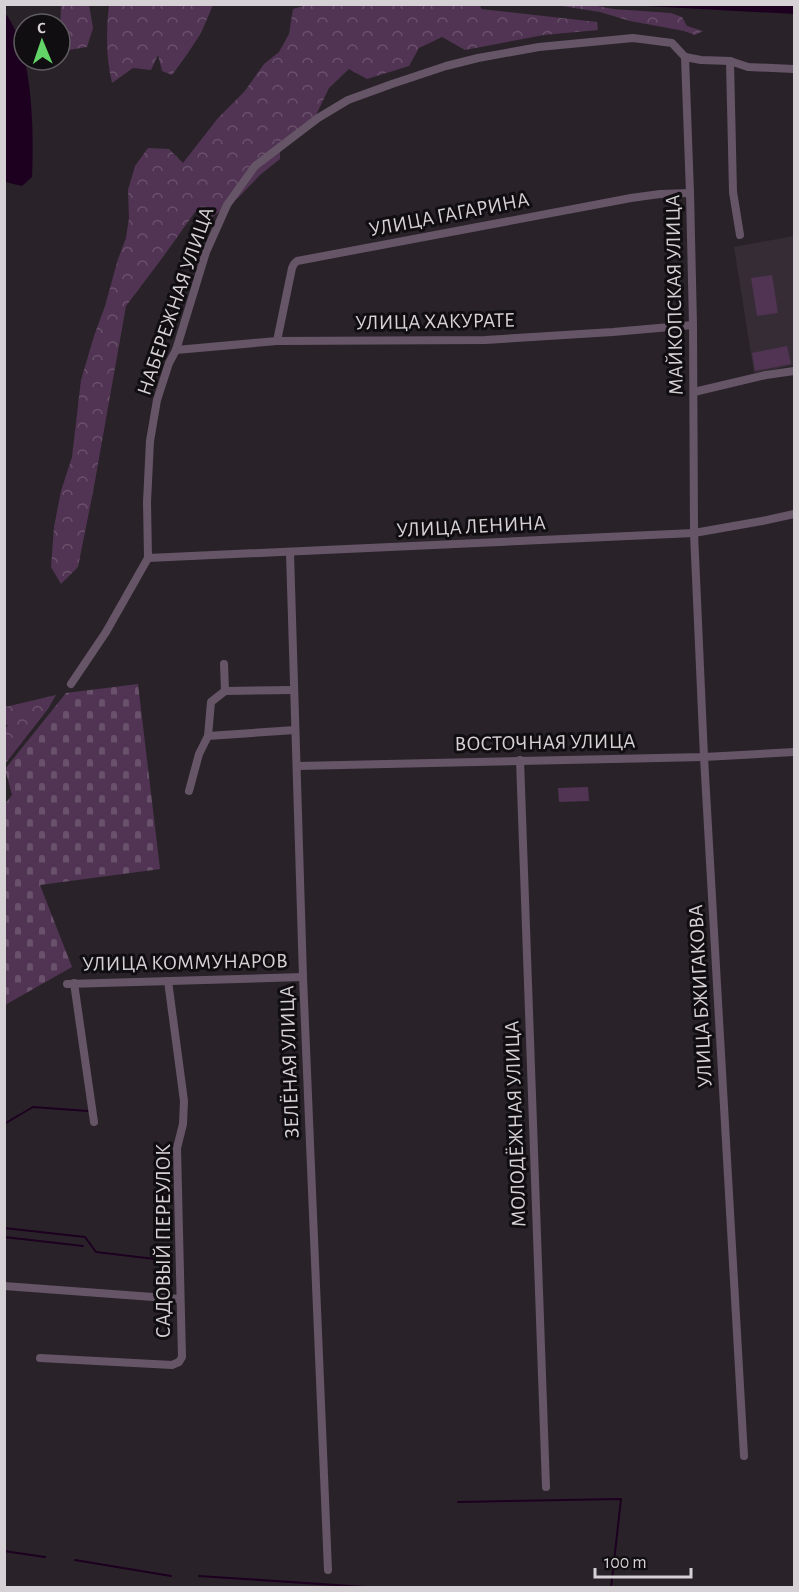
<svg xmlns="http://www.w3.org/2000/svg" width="799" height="1592" font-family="'Alegreya Sans',sans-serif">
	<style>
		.built { fill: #362c36 }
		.forest { fill: url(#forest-crowns) }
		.cemetery { fill: url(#cemetery-stones) }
		.pitch { fill: #513453 }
		.water { fill: #1d0020 }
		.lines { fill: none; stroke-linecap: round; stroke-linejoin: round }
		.stream { stroke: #1d0020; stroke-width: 2 }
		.minor { stroke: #665567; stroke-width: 8 }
		.labels { text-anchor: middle; stroke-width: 6; stroke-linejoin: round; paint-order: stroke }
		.street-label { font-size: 21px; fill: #d5d1d5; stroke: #100e10 }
	</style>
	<defs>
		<pattern id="forest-crowns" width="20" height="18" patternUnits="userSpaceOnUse" patternTransform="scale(1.5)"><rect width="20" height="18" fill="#513453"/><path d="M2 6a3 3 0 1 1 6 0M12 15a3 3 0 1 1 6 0" fill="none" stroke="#69506b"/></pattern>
		<pattern id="cemetery-stones" width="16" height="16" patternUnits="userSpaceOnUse" patternTransform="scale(1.5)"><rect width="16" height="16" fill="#513453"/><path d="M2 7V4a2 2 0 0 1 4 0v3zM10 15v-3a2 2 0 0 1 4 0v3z" fill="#69506b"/></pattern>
	</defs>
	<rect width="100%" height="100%" fill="#292329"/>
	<polygon class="built" points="794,236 794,365 754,373 734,247"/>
	<g class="forest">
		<polygon points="310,4 480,4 481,9 597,22 598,30 544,35 465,50 442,37 419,48 409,66 367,79 349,69 329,88 315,117 280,142 280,159 260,175 238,198 207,221 195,212 163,257 126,306 93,492 78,567 61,584 51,567 54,527 61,491 72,457 81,380 94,336 105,306 118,259 126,238 129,218 128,190 135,166 148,148 169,149 183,163 218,118 244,92 264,64 279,52 289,34 293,9"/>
		<polygon points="61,5 89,5 93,28 87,47 69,50 60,33"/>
		<path d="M 109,5 L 109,4 L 213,5 L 201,33 L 188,53 L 172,75 L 162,71 L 158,55 L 151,70 L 133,68 L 112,83 C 106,57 106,31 109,5 Z"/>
		<polygon points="556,5 592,5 613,9 671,13 682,17 687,26 703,31 695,35 684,31 630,21 600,12"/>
		<polygon points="56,695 48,709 5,764 5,728 8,726 5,723 5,707"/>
	</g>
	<polygon class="cemetery" points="138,684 160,869 40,885 72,967 5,1005 4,805 12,795 5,769 66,693"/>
	<g class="pitch">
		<polygon points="772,275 778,313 757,316 751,278"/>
		<polygon points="787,346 791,364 755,371 752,353"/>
		<polygon points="588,787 589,801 559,802 558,788"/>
	</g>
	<g class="water">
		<polygon points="638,5 794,5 794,14 646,6"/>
		<path d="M 5,13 C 33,49 34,131 32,177 L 22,186 L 5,182 Z"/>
	</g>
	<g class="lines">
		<g class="stream">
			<polyline points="4,1124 33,1107 88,1111"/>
			<polyline points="4,1228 85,1237 96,1252 172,1261"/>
			<polyline points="4,1237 83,1246"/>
			<polyline points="458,1502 621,1499 611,1588"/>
			<polyline points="4,1551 45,1557"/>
			<polyline points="75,1560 171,1576"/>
			<polyline points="199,1576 381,1588"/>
		</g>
		<g class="minor">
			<polyline points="685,57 690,193 693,325 694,533 704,757 744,1456"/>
			<polyline points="685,57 701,60 730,61 748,67 794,69"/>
			<polyline points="730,61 733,192 740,235"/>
			<polyline points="277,341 292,268 294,264 297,261 631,198 660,194 690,193"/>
			<polyline points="176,350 277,341 485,340 613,332 693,325"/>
			<polyline points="694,392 766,375 794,371"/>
			<polyline points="290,553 303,977 328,1570"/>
			<polyline points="148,558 694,533 762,521 794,514"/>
			<polyline points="224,664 225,691 294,690"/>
			<polyline points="71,684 106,632 148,558 147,502 150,441 157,400 169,363 176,350 206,252 227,205 255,166 318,118 348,100 392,84 446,66 478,58 539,47 633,38 672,43 685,57"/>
			<polyline points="208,736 211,702 225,691"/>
			<polyline points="520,760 546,1487"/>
			<polyline points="297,766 704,757 794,752"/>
			<polyline points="189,791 199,754 208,736 295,730"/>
			<polyline points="74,983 94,1122"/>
			<polyline points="67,984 303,977"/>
			<polyline points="4,1286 180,1299"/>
			<polyline points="40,1358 172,1365 179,1362 182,1357 177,1148 183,1124 184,1101 168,981"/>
		</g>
	</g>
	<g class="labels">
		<g class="street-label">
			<text transform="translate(449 214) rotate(-11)" y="7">УЛИЦА ГАГАРИНА</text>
			<text transform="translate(674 295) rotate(-91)" y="7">МАЙКОПСКАЯ УЛИЦА</text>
			<text transform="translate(175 301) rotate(-71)" y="7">НАБЕРЕЖНАЯ УЛИЦА</text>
			<text transform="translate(435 321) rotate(-1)" y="7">УЛИЦА ХАКУРАТЕ</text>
			<text transform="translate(471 526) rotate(-3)" y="7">УЛИЦА ЛЕНИНА</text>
			<text transform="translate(545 742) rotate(-1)" y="7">ВОСТОЧНАЯ УЛИЦА</text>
			<text transform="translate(185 962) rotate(-1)" y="7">УЛИЦА КОММУНАРОВ</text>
			<text transform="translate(700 996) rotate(-93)" y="7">УЛИЦА БЖИГАКОВА</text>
			<text transform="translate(289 1062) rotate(-92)" y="7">ЗЕЛЁНАЯ УЛИЦА</text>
			<text transform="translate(515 1124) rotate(-92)" y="7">МОЛОДЁЖНАЯ УЛИЦА</text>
			<text transform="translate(163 1241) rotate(-90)" y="7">САДОВЫЙ ПЕРЕУЛОК</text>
		</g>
	</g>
	<rect width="799" height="1592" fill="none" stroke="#d5d1d5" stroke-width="12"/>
	<g transform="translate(42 42) rotate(358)"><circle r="28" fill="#100e10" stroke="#5f5c5f" stroke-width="1.5"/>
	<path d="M0-4.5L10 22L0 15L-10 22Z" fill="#63d468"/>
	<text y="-9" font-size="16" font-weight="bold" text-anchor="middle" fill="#d5d1d5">С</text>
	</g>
	<path d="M595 1568v9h96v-9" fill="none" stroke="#d5d1d5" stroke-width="3"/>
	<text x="604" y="1568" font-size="18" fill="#d5d1d5" stroke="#100e10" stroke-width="4.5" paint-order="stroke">100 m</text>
</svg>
